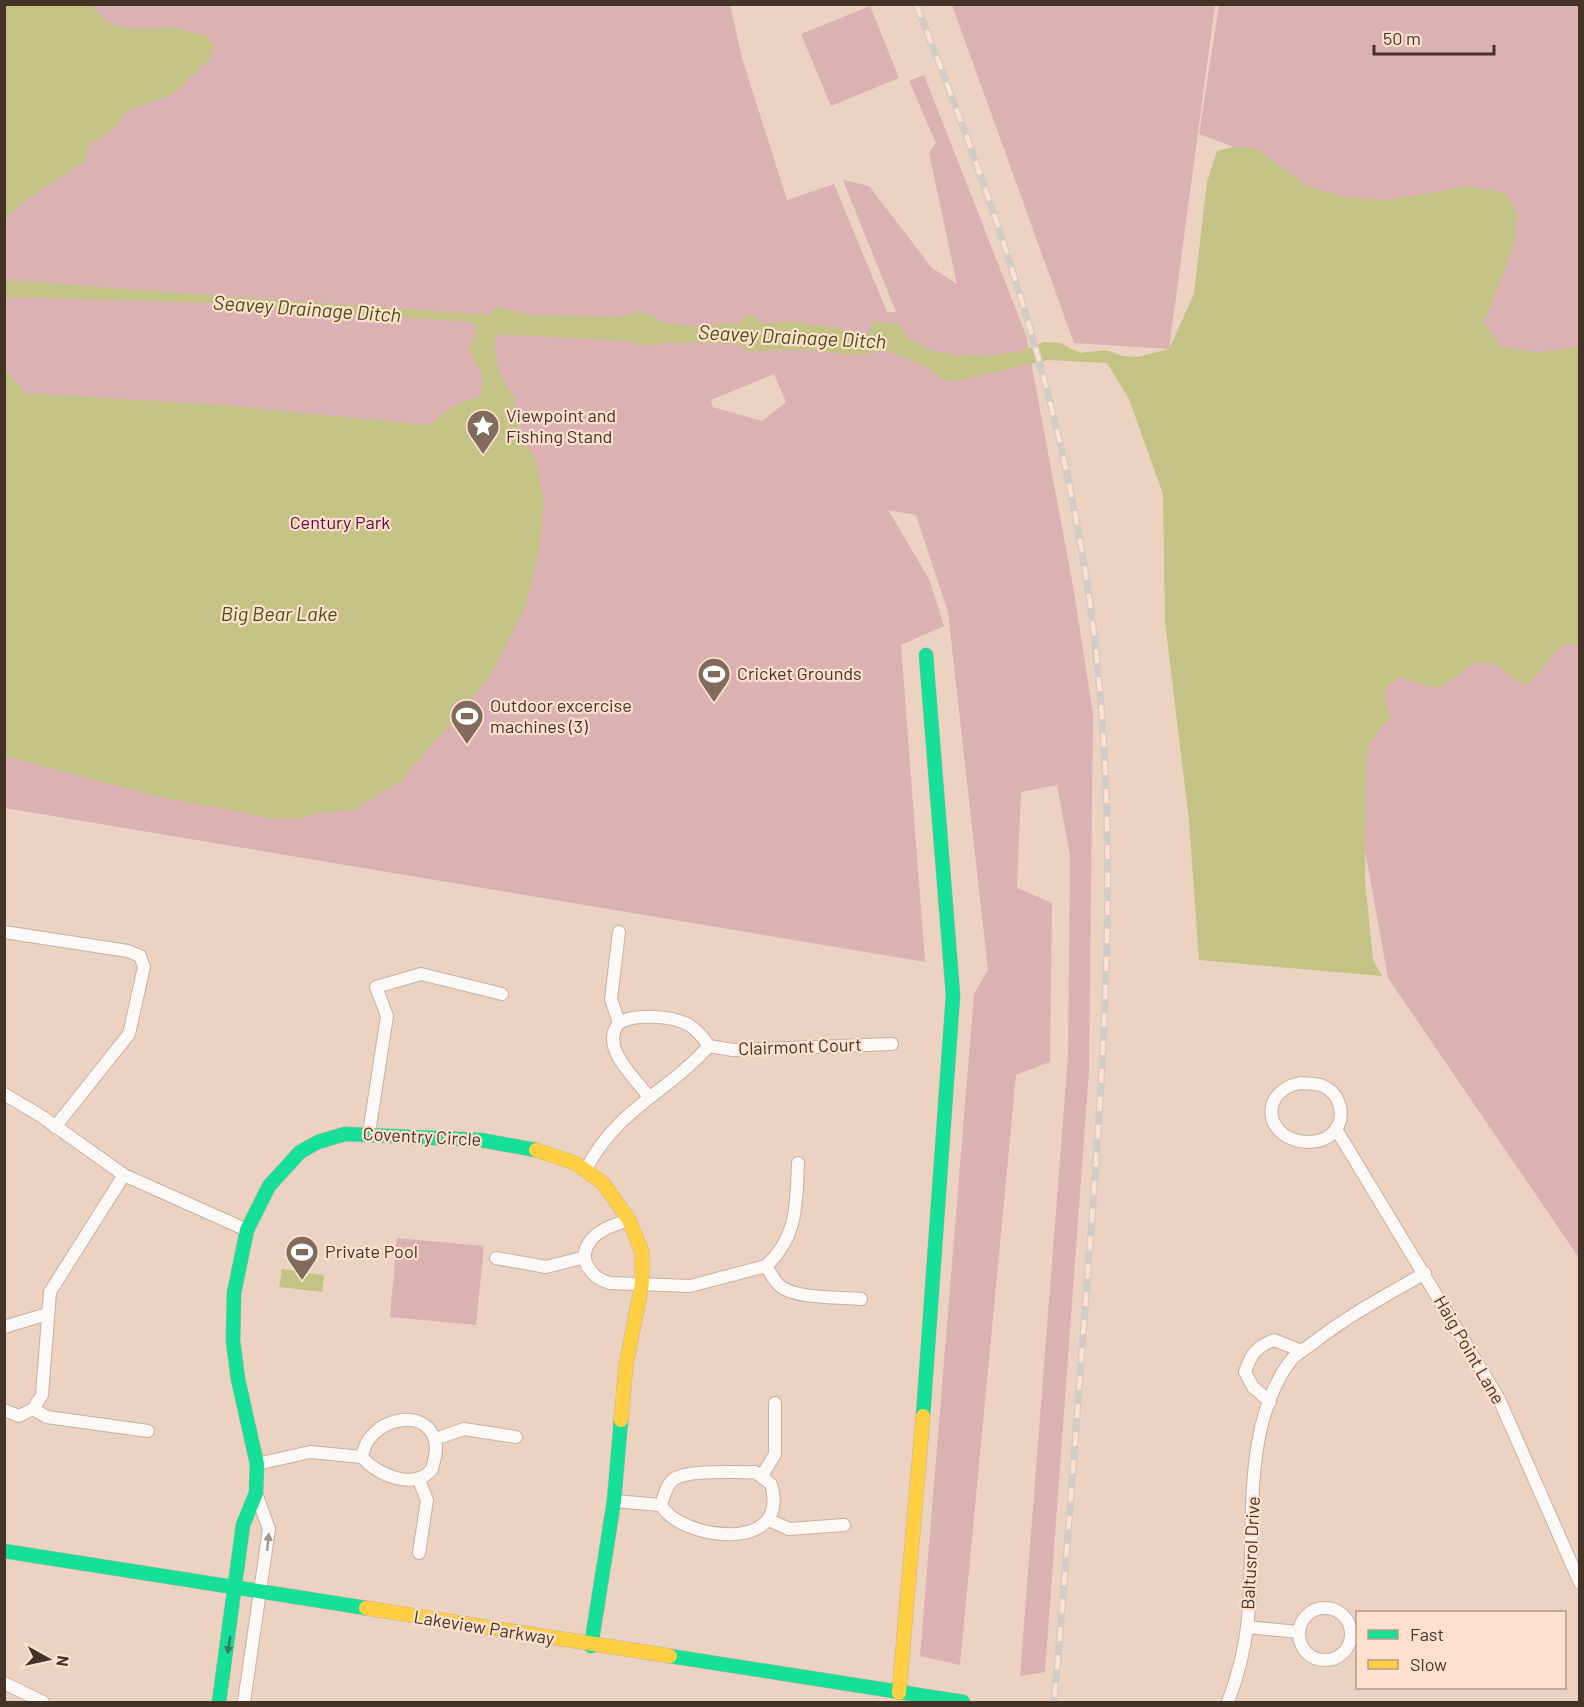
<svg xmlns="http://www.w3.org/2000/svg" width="1584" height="1707" font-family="Barlow,sans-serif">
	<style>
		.green { fill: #dbb1b4; fill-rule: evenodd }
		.water { fill: #c3c386 }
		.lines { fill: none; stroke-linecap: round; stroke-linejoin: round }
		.stream { stroke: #c3c386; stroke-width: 4.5 }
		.street-casing { stroke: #c5b1a3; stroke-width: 14 }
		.fast-casing { stroke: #c5b1a3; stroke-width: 15 }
		.slow-casing { stroke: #c5b1a3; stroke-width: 15 }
		.street { stroke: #fcf8f6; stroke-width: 12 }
		.fast { stroke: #16e098; stroke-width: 14 }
		.slow { stroke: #ffcf43; stroke-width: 14 }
		.rail-casing { stroke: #d2cbc6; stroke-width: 7 }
		.rail { stroke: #fee0cd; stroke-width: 4.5; stroke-dasharray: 14; stroke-linecap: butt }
		.oneway { fill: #a1968e }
		.oneway2 { fill: #30815a }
		.labels { text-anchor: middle; stroke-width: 4.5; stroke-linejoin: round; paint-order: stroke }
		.poi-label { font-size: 18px; fill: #463327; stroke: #fee0cd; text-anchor: start }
		.park-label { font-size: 18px; fill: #640038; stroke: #fee0cd }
		.street-label { font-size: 18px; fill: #463327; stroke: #fee0cd }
		.water-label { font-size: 20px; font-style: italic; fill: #494f14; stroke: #fee0cd }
	</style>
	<rect width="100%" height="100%" fill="#ecd2c1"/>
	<g class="green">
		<path d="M 5,5 L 730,5 L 742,58 L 787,200 L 834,184 L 887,312 L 896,312 L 843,180 L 869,186 L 932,268 L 957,284 L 929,153 L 936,143 L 909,81 L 924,75 L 1026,335 L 1073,586 L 1093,714 L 1089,1070 L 1045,1672 L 1020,1676 L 1068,1056 L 1070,855 L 1057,785 L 1021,792 L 1017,888 L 1052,903 L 1050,1062 L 1016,1075 L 960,1665 L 920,1656 L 974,994 L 988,970 L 948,612 L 916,515 L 888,510 L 929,579 L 944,626 L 901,645 L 925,962 L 5,808 ZM 774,374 L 786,402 L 762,421 L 713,407 L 711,400 Z"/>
		<polygon points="952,5 1215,5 1169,349 1074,343"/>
		<polygon points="1219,5 1579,5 1579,389 1555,386 1355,260 1261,157 1199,134"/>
		<polygon points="870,6 899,78 831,106 801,34"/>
		<polygon points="1579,608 1579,1258 1388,978 1360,822 1373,675"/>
		<polygon points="397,1238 484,1246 476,1325 390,1317"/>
	</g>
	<g class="water">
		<path d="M 5,4 L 93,5 C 108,38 147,26 174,28 C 186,29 194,35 206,34 L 215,46 L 209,60 L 173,94 L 126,111 L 115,128 L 88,146 L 86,160 C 59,180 28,195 5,219 Z"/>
		<path d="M 1234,147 L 1257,149 L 1307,186 L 1345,197 L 1388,200 L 1468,186 L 1505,193 L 1518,213 L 1513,247 L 1484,323 L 1502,347 L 1539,352 L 1579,347 L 1579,645 L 1565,644 C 1550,656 1541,672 1527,685 L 1518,682 L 1497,665 L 1476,662 C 1437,688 1449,695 1400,677 L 1386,687 L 1386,703 L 1391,718 L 1380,728 L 1368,747 L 1366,782 L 1365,881 L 1373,960 L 1382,976 L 1199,960 L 1189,820 L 1165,622 L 1163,494 L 1129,399 L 1107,363 L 1048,360 L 957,381 L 943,380 L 927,367 L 888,351 L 853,355 L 808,350 L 749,351 L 735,343 L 666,343 L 649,346 L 624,341 L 499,334 L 494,343 L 499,373 L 514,398 L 520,434 L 536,460 L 544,503 L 539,552 L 525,608 L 490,677 L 401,781 L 354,810 L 316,813 L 300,819 L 270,818 L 155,796 L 5,756 L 5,369 L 26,393 L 221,405 L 430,425 C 445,410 459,401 480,397 L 483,379 L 470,351 L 476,327 L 467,319 L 458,317 L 278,305 L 5,297 L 5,280 L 489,315 L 495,307 L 534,315 L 617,317 L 639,312 L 652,315 L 660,322 L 695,326 L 739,323 L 744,317 L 750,314 L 758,318 L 759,323 L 799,322 L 869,334 L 873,321 L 899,324 L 909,338 L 931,351 L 957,355 L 982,356 L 1022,351 L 1044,342 L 1060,343 L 1080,353 L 1106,350 L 1123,356 L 1138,357 L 1169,349 L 1194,294 L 1207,182 L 1217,151 Z"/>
		<polygon points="282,1269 324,1275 322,1292 279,1287"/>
	</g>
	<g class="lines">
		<polyline class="stream" points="241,304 472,320"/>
		<defs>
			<g id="street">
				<polyline points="4,932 128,951 140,956 144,967 129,1034 55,1127"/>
				<path d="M 619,932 L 611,999 L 619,1023 C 599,1047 634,1076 648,1096"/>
				<path d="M 619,1023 C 635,1013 673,1016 689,1025 C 698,1031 703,1037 709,1046 L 733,1050 L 892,1044"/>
				<path d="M 1300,1083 C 1307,1084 1316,1083 1323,1086 C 1341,1094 1347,1118 1333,1133 C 1326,1140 1318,1142 1308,1142 C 1265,1141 1257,1092 1300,1083 Z"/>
				<polyline points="4,1094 41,1116 124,1175 247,1230"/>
				<polyline points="1336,1129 1499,1399 1580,1583"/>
				<polyline points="369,1133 387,1016 376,987 421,974 502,994"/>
				<path d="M 798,1163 C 796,1205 798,1236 766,1266 C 770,1272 774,1281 780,1286 C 795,1299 841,1297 861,1299"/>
				<path d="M 586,1169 C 618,1108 667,1093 709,1046"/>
				<path d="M 629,1220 C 616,1224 600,1229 591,1240 C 576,1259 591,1278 610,1283 L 690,1286 L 766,1266"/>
				<polyline points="496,1258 546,1267 585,1257"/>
				<polyline points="4,1327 47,1314"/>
				<path d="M 1270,1402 L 1253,1387 L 1245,1372 C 1251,1354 1256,1347 1274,1340 L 1302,1351"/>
				<polyline points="33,1409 47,1417 148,1431"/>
				<polyline points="4,1410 19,1416 33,1409 42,1395 50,1292 124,1175"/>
				<polyline points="435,1439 464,1429 516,1437"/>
				<path d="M 257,1464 L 310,1452 L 362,1457 C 377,1475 415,1491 432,1469 C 434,1460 438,1450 435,1441 C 427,1405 367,1418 362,1457"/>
				<path d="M 755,1472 L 771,1484 C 792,1556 679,1539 661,1505 C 664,1496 666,1485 674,1479 C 688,1469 736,1473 755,1472 Z"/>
				<polyline points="762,1476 775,1454 775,1403"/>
				<polyline points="614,1501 661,1505"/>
				<polyline points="769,1520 789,1529 844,1525"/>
				<polyline points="419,1553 427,1500 419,1480"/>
				<circle cx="1325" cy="1634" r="26"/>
				<polyline points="1247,1627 1299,1632"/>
				<polyline points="4,1683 43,1702"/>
				<polyline points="244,1702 269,1529 256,1493"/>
				<path d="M 1228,1702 C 1237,1678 1244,1653 1247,1627 C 1258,1544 1237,1431 1291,1360 C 1296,1354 1306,1348 1313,1343 C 1347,1316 1387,1295 1425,1273"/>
			</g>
			<g id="fast">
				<polyline points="923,1416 953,995 926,655"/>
				<polyline points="4,1551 366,1608"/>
				<polyline points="591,1646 614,1501 621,1420"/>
				<polyline points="670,1656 963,1702"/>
				<polyline points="219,1702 243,1525 256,1493 257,1464 238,1379 233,1341 234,1293 247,1230 269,1186 300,1152 318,1142 345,1134 481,1140 536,1150"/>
			</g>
			<g id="slow">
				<polyline points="536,1150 575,1163 603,1183 629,1220 642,1252 642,1284 626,1365 621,1420"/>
				<polyline points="366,1608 670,1656"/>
				<polyline points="899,1693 923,1416"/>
			</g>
		</defs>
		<use href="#street" class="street-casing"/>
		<use href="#fast" class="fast-casing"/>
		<use href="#slow" class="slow-casing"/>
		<use href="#street" class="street"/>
		<use href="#fast" class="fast"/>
		<use href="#slow" class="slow"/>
		<defs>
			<path id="rail" d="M 916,4 C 994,202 1060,391 1090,603 C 1121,825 1105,1047 1088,1270 C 1077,1414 1067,1558 1054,1702"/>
		</defs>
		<use href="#rail" class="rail-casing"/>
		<use href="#rail" class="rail"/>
	</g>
	<defs><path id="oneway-solid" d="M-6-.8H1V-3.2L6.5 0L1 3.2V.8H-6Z" transform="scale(1.5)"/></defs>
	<use class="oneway" href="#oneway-solid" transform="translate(268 1542) rotate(-84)"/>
	<use class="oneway2" href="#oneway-solid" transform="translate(229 1645) rotate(99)"/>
	<defs>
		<symbol id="sight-pin" viewBox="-11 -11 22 30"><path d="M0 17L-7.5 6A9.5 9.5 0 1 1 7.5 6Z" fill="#806b5d" stroke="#fee0cd"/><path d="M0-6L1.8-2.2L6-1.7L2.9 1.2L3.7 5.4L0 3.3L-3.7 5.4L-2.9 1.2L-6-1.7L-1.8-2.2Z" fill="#fff"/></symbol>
		<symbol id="stadium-pin" viewBox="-11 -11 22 30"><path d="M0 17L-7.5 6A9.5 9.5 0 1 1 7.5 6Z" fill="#806b5d" stroke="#fee0cd"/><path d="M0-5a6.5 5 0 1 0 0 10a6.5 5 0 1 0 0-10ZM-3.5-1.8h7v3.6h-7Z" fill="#fff"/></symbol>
	</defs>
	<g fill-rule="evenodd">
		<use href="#sight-pin" x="464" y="407" width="38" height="52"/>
		<use href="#stadium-pin" x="695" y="655" width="38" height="52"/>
		<use href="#stadium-pin" x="448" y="697" width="38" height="52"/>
		<use href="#stadium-pin" x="283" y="1233" width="38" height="52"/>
	</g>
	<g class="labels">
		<g class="poi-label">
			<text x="506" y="422">Viewpoint and<tspan x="506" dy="21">Fishing Stand</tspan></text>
			<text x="737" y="680">Cricket Grounds</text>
			<text x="490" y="712">Outdoor excercise<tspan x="490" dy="21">machines (3)</tspan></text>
			<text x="325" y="1258">Private Pool</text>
		</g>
		<g class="park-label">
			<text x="340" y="529">Century Park</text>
		</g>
		<g class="street-label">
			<text transform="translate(800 1047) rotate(-2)" y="6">Clairmont Court</text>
			<text transform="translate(422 1137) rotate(3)" y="6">Coventry Circle</text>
			<text transform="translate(1469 1350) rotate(60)" y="6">Haig Point Lane</text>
			<text transform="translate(1251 1553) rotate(-87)" y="6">Baltusrol Drive</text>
			<text transform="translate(484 1628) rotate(9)" y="6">Lakeview Parkway</text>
		</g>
		<g class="water-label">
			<text transform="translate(307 309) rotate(4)" y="7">Seavey Drainage Ditch</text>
			<text transform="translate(792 337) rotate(3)" y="7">Seavey Drainage Ditch</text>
			<text x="279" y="621">Big Bear Lake</text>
		</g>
	</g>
	<rect width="1584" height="1707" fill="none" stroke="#463327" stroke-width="12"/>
	<rect x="1356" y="1611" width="210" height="78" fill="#fee0cd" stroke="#b49b8b" stroke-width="1.5"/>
	<rect x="1368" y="1630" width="30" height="9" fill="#16e098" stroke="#b49b8b" stroke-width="1.5"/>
	<text x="1410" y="1641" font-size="18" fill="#463327">Fast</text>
	<rect x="1368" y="1660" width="30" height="9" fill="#ffcf43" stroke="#b49b8b" stroke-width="1.5"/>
	<text x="1410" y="1671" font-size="18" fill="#463327">Slow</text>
	<g transform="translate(48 1659) rotate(98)" stroke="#fee0cd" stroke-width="4.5" paint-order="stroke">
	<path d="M0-4.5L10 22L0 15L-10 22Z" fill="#463327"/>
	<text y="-9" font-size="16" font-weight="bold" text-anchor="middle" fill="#463327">N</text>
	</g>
	<path d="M1374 45v9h120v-9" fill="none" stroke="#463327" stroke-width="3"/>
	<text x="1383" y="45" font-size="18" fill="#463327" stroke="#fee0cd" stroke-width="4.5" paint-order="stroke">50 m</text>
</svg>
